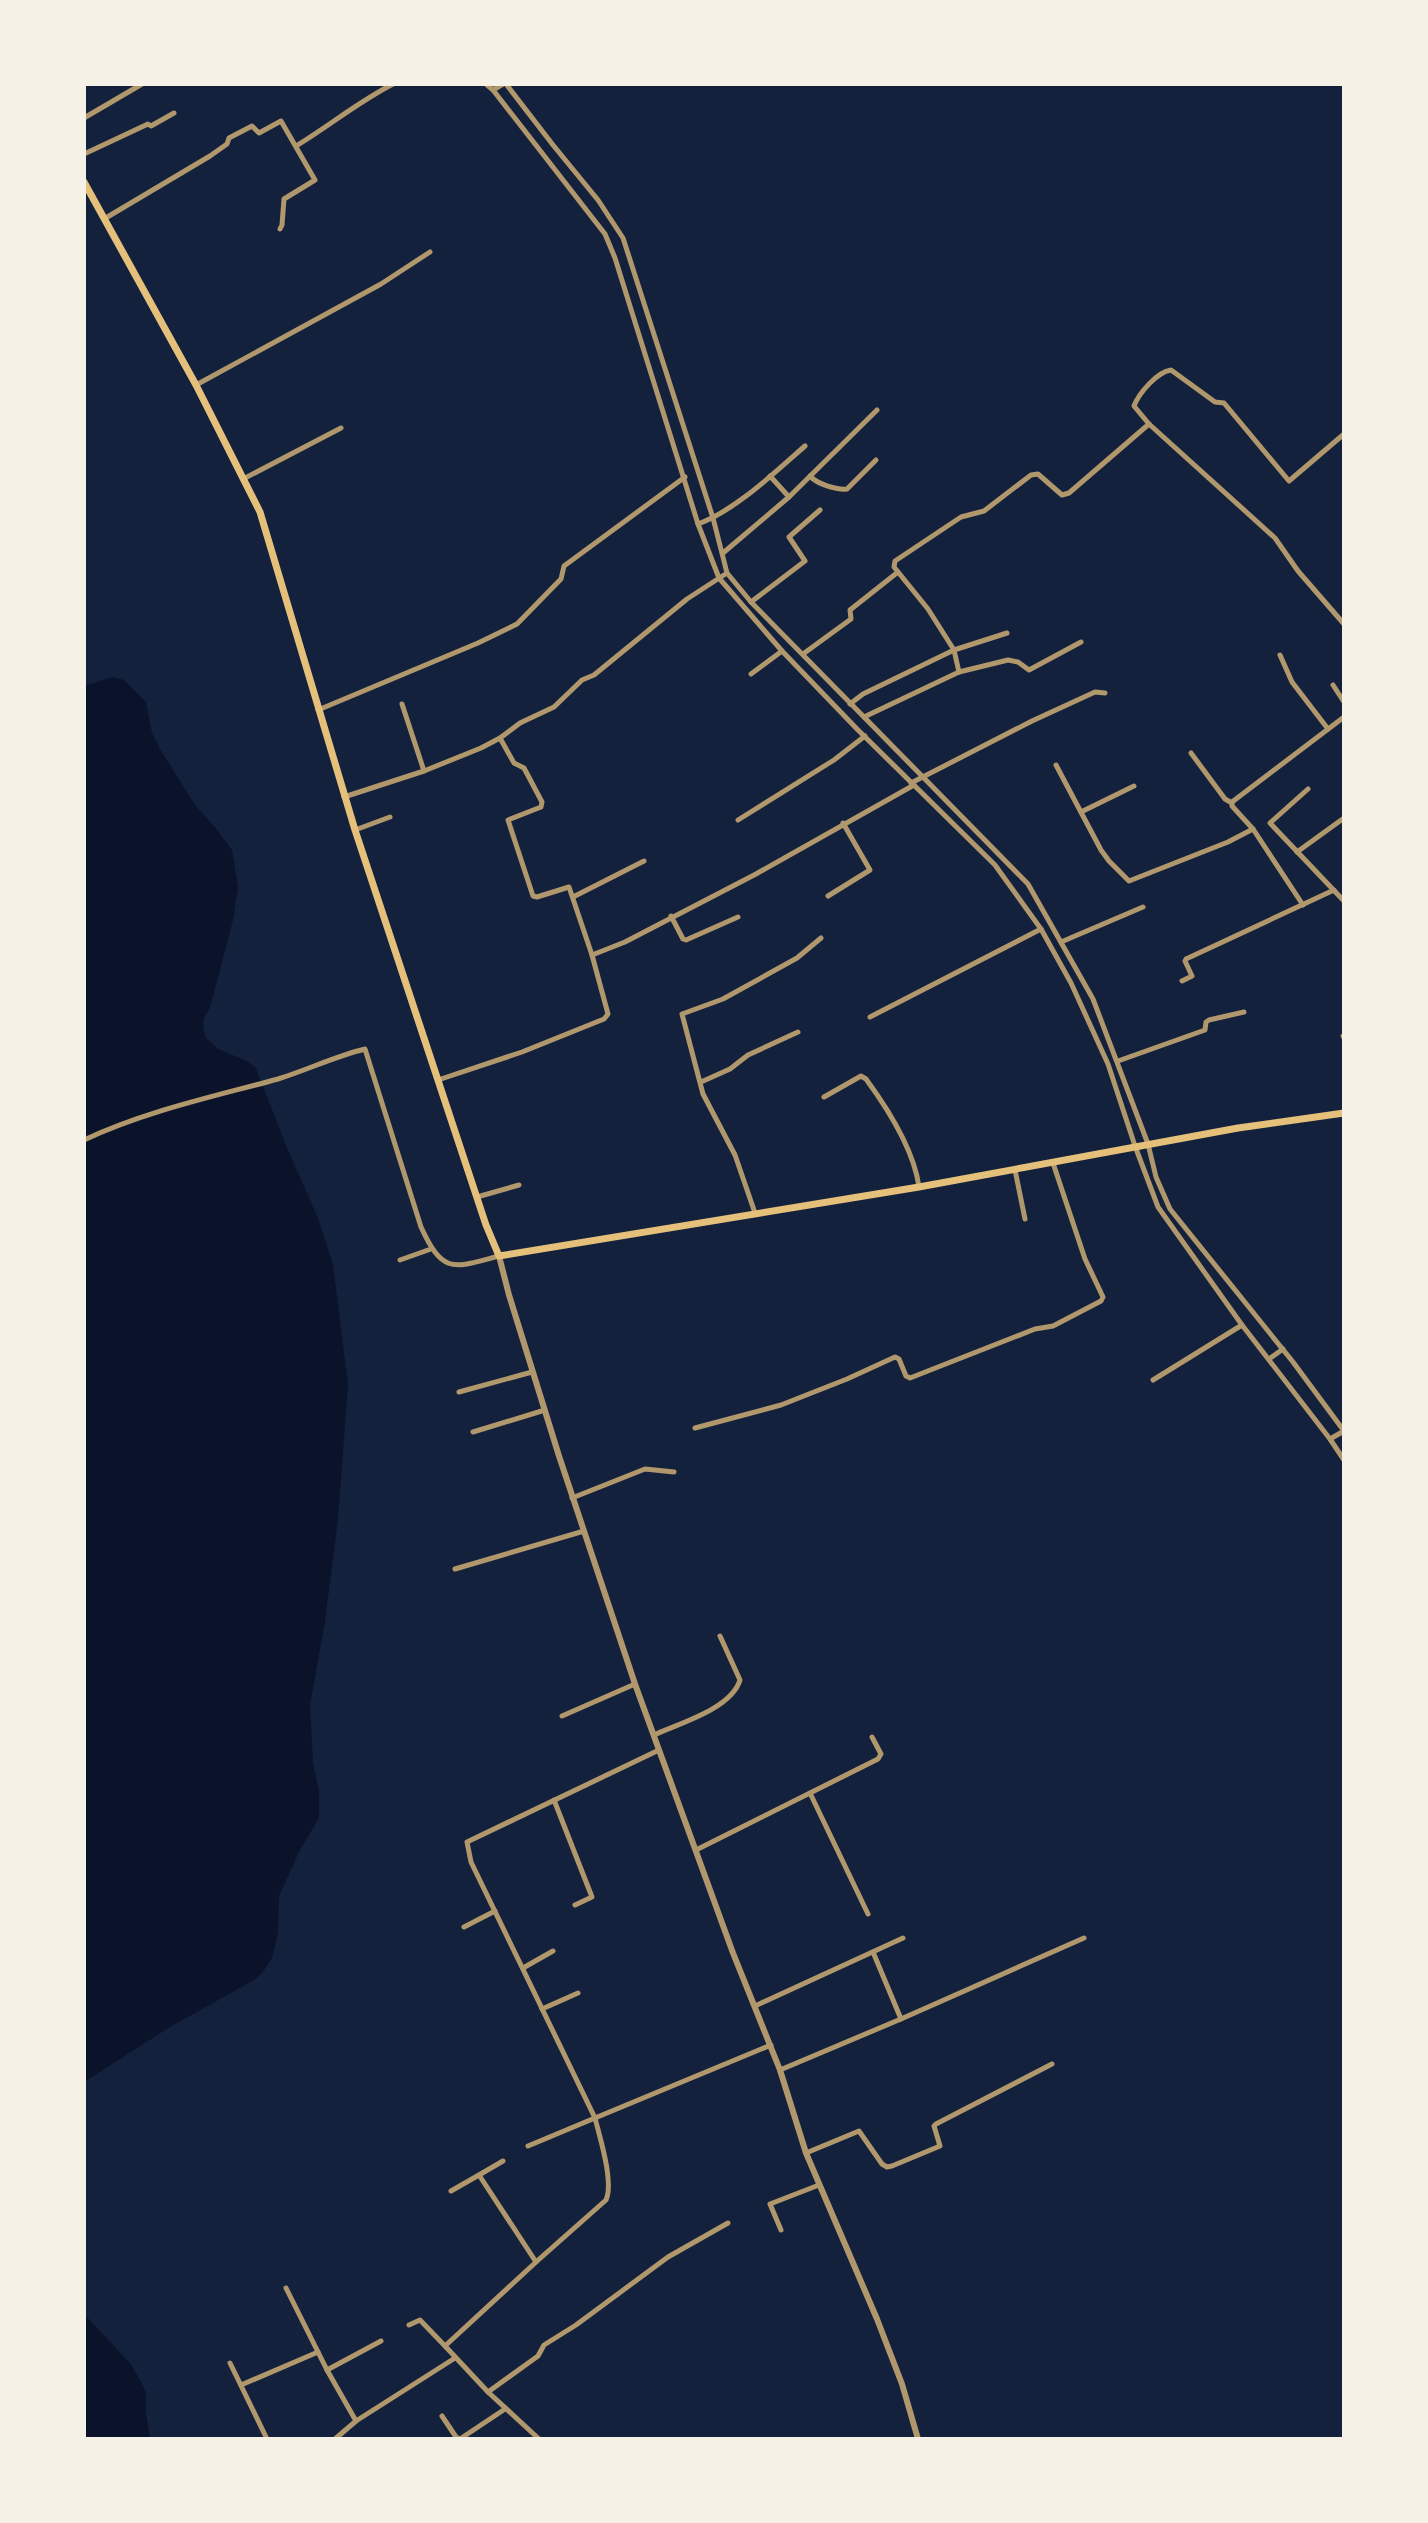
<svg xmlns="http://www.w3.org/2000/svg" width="1428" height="2523" font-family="'Public Sans',sans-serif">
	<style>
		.water { fill: #0b132b }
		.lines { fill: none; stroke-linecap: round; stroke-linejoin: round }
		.minor { stroke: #b1986c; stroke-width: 5 }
		.tertiary { stroke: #b1986c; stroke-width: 6 }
		.secondary { stroke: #e5c07b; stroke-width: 7 }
	</style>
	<rect width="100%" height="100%" fill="#14213d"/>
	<g class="water">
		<polygon points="113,677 124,680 146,702 152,733 160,749 195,805 214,826 232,850 238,887 233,920 210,1008 204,1018 203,1029 206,1038 218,1049 247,1061 256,1068 287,1148 318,1218 333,1264 348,1385 338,1519 325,1622 310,1705 313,1763 319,1791 319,1818 300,1850 279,1896 278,1933 272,1958 263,1972 254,1980 170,2027 84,2082 84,686"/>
		<polygon points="84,2314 130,2363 140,2380 146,2392 146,2412 150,2439 84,2439"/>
	</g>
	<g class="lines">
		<g class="minor">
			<polyline points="486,84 493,90 503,84"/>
			<polyline points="506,84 553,145 598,200 623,238 713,518 727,573 751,602 1028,884 1093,999 1148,1144 1156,1177 1170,1209 1293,1362 1344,1431 1330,1439 1344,1460"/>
			<polyline points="493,90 605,234 615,258 698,524 719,578 782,651 857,729 995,865 1041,929 1071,983 1108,1064 1135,1146 1158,1207 1242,1325 1330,1439"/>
			<polyline points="84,118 142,84"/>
			<path d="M 296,146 C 329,126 358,102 393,84"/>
			<polyline points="84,154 148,124 151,126 174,113"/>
			<polyline points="104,219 210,156 227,144 229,138 252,126 259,133 281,121 315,180 284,199 282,225 280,229"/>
			<polyline points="196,385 381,284 430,252"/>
			<path d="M 1344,434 L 1289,481 L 1224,403 L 1215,402 L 1171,370 C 1157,372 1139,393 1134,406 L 1149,424 L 1275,538 L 1298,571 L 1344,624"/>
			<polyline points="770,476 789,497"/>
			<path d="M 810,476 C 817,484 836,490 847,489 L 876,460"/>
			<polyline points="245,478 341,428"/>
			<path d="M 698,524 C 736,510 774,473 805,446"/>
			<polyline points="723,553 789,497 877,410"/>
			<polyline points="751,602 805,561 789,537 820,510"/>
			<polyline points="803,654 851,619 850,610 898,572"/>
			<polyline points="1280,655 1292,682 1328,729"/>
			<polyline points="959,672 954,650 1007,633"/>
			<polyline points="751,674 782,651"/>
			<polyline points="1333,685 1344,702"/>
			<polyline points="402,704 424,771"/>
			<polyline points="850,704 863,694 954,650 928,609 894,567 895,561 961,517 984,511 1031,475 1038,474 1062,495 1069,493 1149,424"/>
			<polyline points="318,710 478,643 517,624 561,579 564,566 685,477"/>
			<polyline points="864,717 959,672 1008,660 1018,662 1029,670 1081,642"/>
			<polyline points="1191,753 1225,799 1232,803"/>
			<polyline points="1056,765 1101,850 1109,861 1129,881 1228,842 1253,829 1232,806 1232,802 1344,717"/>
			<polyline points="911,783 1032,721 1095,692 1105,693"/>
			<polyline points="1308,789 1270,823 1344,901"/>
			<polyline points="344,797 424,771 481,748 500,738 520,723 554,707 582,680 594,675 687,599 727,573"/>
			<polyline points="1081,812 1134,786"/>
			<polyline points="738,820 834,760 865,736"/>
			<polyline points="1253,829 1303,905"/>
			<polyline points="355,830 390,817"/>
			<polyline points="1297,852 1344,818"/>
			<polyline points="828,896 870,870 843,823"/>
			<polyline points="573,897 644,861"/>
			<polyline points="671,916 683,939 686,940 738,917"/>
			<polyline points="1061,942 1143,907"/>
			<polyline points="592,955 625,942 756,874 914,785"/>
			<polyline points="1182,981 1192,976 1185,961 1186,959 1334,890"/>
			<polyline points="870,1017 1041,929"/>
			<polyline points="1343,1036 1344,1038"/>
			<polyline points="1118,1061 1205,1030 1206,1022 1209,1020 1244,1012"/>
			<polyline points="438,1080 522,1052 604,1019 608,1014 592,955 569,887 537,897 533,896 508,820 541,807 542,802 524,768 514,763 500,738"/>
			<polyline points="701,1082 730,1069 748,1055 798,1032"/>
			<path d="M 824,1097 L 861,1076 L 866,1079 C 888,1109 914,1150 919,1187"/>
			<path d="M 84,1140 C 146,1111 212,1097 278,1079 C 307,1070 336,1056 365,1049 L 421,1227 C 443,1275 453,1268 499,1256"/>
			<polyline points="1015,1170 1025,1219"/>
			<polyline points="477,1197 519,1185"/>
			<polyline points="755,1213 735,1155 703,1094 682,1014 723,999 797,958 821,938"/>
			<polyline points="400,1260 431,1249"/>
			<polyline points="1269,1359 1283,1349"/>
			<polyline points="1153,1380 1242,1325"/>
			<polyline points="459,1392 532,1372"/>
			<polyline points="695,1428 781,1405 847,1379 895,1357 899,1359 906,1376 910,1378 1035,1329 1053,1326 1101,1301 1103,1297 1085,1259 1053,1163"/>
			<polyline points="473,1432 545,1410"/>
			<polyline points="572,1498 645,1469 674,1472"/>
			<polyline points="455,1569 584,1531"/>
			<polyline points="562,1716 635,1684"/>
			<path d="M 654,1735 C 680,1723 731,1709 740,1680 L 720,1636"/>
			<polyline points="810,1793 868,1914"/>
			<polyline points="554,1800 592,1897 575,1905"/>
			<polyline points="696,1850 878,1759 881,1754 872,1737"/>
			<polyline points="464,1927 495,1911"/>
			<polyline points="873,1952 901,2019"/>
			<polyline points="523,1968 553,1951"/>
			<polyline points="755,2006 903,1938"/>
			<polyline points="542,2009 578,1993"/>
			<polyline points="780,2070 901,2019 1084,1938"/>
			<polyline points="528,2146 595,2118 471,1862 467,1842 659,1750"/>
			<polyline points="806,2153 859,2131 882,2164 887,2167 892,2166 940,2146 934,2126 936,2124 1052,2064"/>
			<polyline points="503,2161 479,2175 536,2262"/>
			<polyline points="451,2191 479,2175"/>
			<polyline points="781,2230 770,2204 819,2185"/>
			<polyline points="286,2288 327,2370 356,2421"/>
			<polyline points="409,2325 420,2320 445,2346"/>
			<polyline points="230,2363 267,2439"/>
			<polyline points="327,2370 381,2341"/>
			<polyline points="241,2385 318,2352"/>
			<polyline points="488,2392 538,2356 544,2345 576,2325 668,2257 728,2223"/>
			<polyline points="442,2416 456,2437 460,2439 505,2409"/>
			<polyline points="335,2439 356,2421 455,2358"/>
			<path d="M 539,2439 L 488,2392 L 445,2346 L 536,2262 L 606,2200 C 614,2182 600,2138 595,2118 L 771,2045"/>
		</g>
		<polyline class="tertiary" points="499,1256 509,1295 559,1456 635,1684 733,1953 780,2070 806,2153 877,2319 902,2384 918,2439"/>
		<polyline class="secondary" points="84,182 196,385 260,512 355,830 486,1225 499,1256 919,1187 1238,1128 1344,1113"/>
	</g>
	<rect width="1428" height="2523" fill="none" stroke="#f6f1e7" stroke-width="172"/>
</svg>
